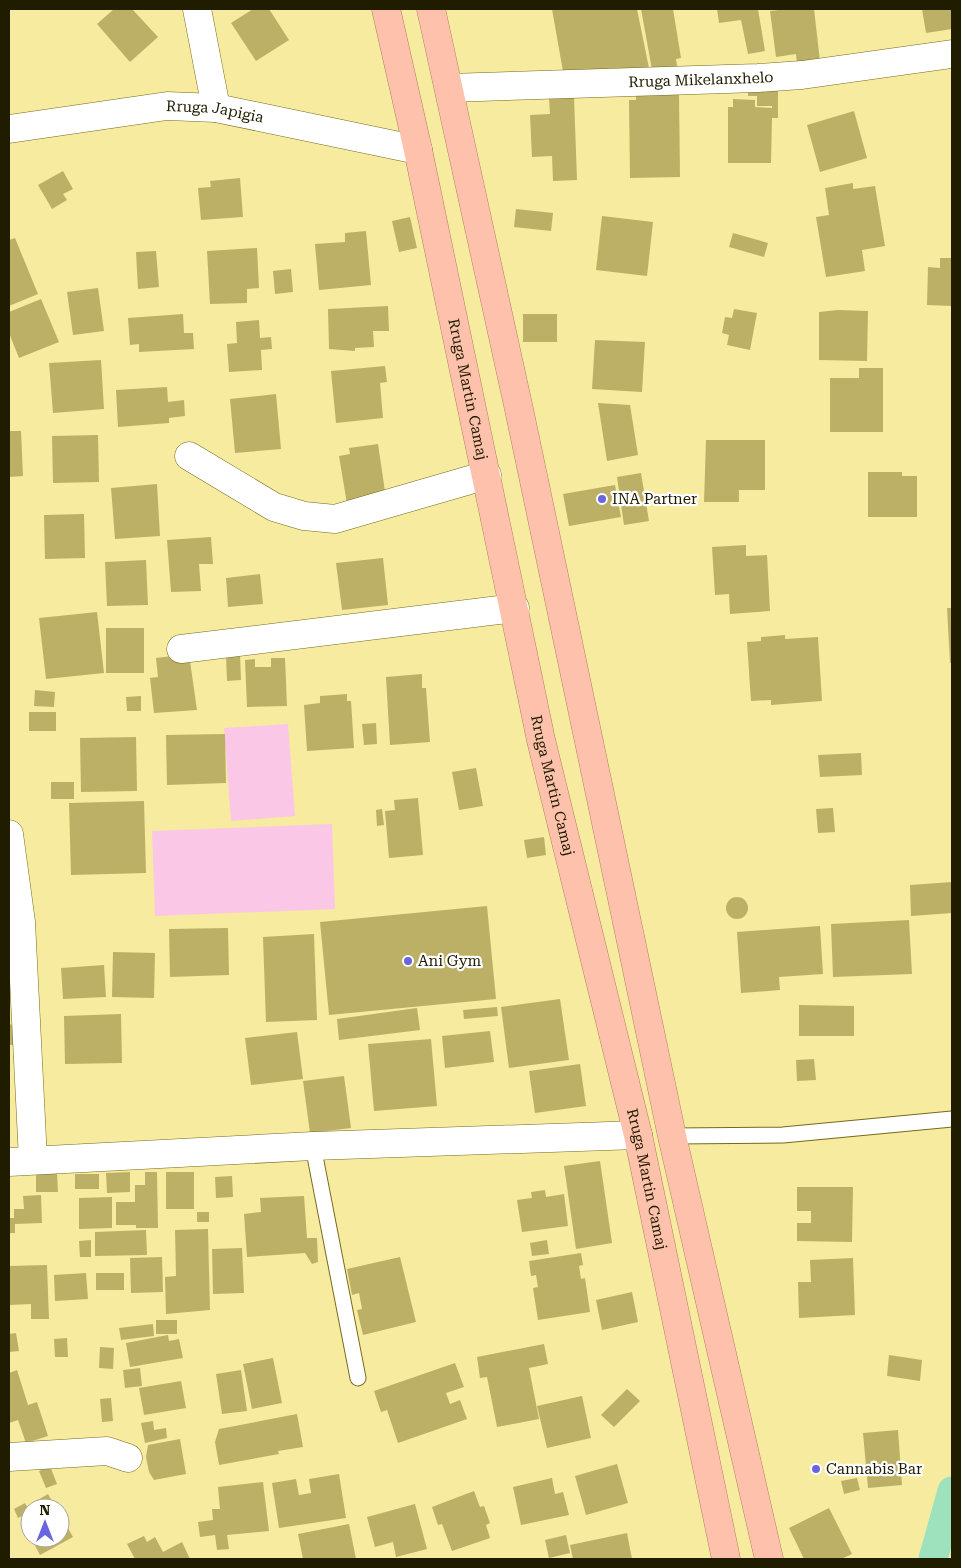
<svg xmlns="http://www.w3.org/2000/svg" width="961" height="1568" font-family="'Roboto Serif',serif">
	<style>
		.green { fill: #fac7e7 }
		.lines { fill: none; stroke-linecap: round; stroke-linejoin: round }
		.canal { stroke: #9de2bd; stroke-width: 29 }
		.building { fill: #bcb066 }
		.service-casing { stroke: #756a1c; stroke-width: 17 }
		.minor-casing { stroke: #756a1c; stroke-width: 29 }
		.trunk-casing { stroke: #b07e63; stroke-width: 29 }
		.service { stroke: #fff; stroke-width: 15 }
		.minor { stroke: #fff; stroke-width: 28 }
		.trunk { stroke: #fec2ac; stroke-width: 28 }
		.poi-dot { fill: #6965de; stroke: #fff; stroke-width: 2 }
		.labels { text-anchor: middle; stroke-width: 4.5; stroke-linejoin: round; paint-order: stroke }
		.street-label { font-size: 15px; fill: #201c00; stroke: #fff }
		.poi-label { font-size: 15px; fill: #201c00; stroke: #fff; text-anchor: start }
	</style>
	<rect width="100%" height="100%" fill="#f7eb9f"/>
	<g class="green">
		<polygon points="288,724 295,816 231,821 224,728"/>
		<polygon points="332,824 335,909 155,916 152,831"/>
	</g>
	<g class="lines">
		<polyline class="canal" points="933,1559 952,1491"/>
	</g>
	<g class="building">
		<polygon points="114,9 132,9 158,37 130,62 97,24"/>
		<polygon points="253,9 269,9 289,40 256,61 231,23"/>
		<polygon points="552,9 637,9 651,78 565,83"/>
		<polygon points="641,9 673,9 681,58 676,59 678,71 653,75"/>
		<polygon points="717,9 758,9 765,51 748,54 741,20 719,23"/>
		<polygon points="787,9 814,9 820,61 797,63 796,54 776,57 770,11"/>
		<polygon points="922,9 952,9 952,29 926,33"/>
		<polygon points="748,89 778,89 778,118 772,118 771,163 728,163 728,107 733,107 733,99 755,100 755,107 772,108 772,106 757,106 757,96 748,96"/>
		<polygon points="636,94 679,94 680,177 630,178 629,100 636,100"/>
		<polygon points="574,97 577,180 553,181 552,156 532,157 530,115 550,114 549,98"/>
		<polygon points="854,111 867,158 820,172 807,125"/>
		<polygon points="63,171 73,189 63,194 67,200 52,209 38,185"/>
		<polygon points="240,178 243,217 201,220 198,188 211,187 210,181"/>
		<polygon points="853,183 853,189 875,186 885,246 862,250 865,271 826,277 816,217 829,215 825,188"/>
		<polygon points="516,209 553,213 551,231 514,227"/>
		<polygon points="602,216 653,222 647,276 596,270"/>
		<polygon points="410,217 417,248 399,252 392,221"/>
		<polygon points="366,231 371,285 319,290 315,244 345,242 345,233"/>
		<polygon points="733,233 768,243 764,257 729,247"/>
		<polygon points="15,238 38,294 9,306 9,240"/>
		<polygon points="257,248 259,288 247,289 247,303 210,304 207,251"/>
		<polygon points="156,251 159,287 138,289 136,252"/>
		<polygon points="940,258 952,258 952,306 927,305 928,267 940,268"/>
		<polygon points="291,269 293,292 275,294 273,271"/>
		<polygon points="98,288 104,331 73,335 67,292"/>
		<polygon points="41,299 59,342 19,358 9,333 9,312"/>
		<polygon points="388,306 389,331 373,331 374,347 355,348 355,351 329,349 328,309"/>
		<polygon points="734,309 757,313 750,350 727,345 729,335 722,333 725,317 732,318"/>
		<polygon points="838,310 868,311 867,361 819,360 819,312"/>
		<polygon points="183,314 184,333 193,333 194,349 139,352 139,344 130,345 128,318"/>
		<rect x="523" y="314" width="34" height="28"/>
		<polygon points="259,320 260,338 271,337 272,349 261,350 262,370 229,372 227,344 237,343 236,322"/>
		<polygon points="595,340 645,342 642,392 592,389"/>
		<polygon points="101,360 104,409 53,413 49,363"/>
		<polygon points="385,366 387,382 380,383 383,418 336,423 331,371"/>
		<polygon points="859,368 883,368 883,432 830,432 830,378 859,378"/>
		<polygon points="167,387 168,402 184,400 185,416 169,418 169,423 118,427 116,390"/>
		<polygon points="276,394 281,449 235,453 230,399"/>
		<polygon points="598,403 630,405 638,455 607,461"/>
		<polygon points="9,431 21,431 23,476 9,477"/>
		<polygon points="98,435 99,482 53,483 52,436"/>
		<polygon points="706,440 765,440 765,490 739,490 739,502 704,502"/>
		<polygon points="378,444 386,498 347,504 339,456 350,454 349,448"/>
		<polygon points="868,472 902,472 902,476 917,476 917,517 868,517"/>
		<polygon points="641,473 649,521 624,525 617,477"/>
		<polygon points="157,484 160,536 115,539 111,488"/>
		<polygon points="615,485 621,517 569,526 563,494"/>
		<polygon points="84,514 85,558 45,559 44,515"/>
		<polygon points="211,537 213,564 199,564 201,591 171,592 167,540"/>
		<polygon points="746,545 746,556 767,555 770,611 730,614 729,594 715,595 712,547"/>
		<polygon points="383,558 388,605 342,610 336,563"/>
		<polygon points="146,560 148,605 107,606 105,562"/>
		<polygon points="260,574 263,604 228,607 226,578"/>
		<polygon points="947,608 952,608 952,663 950,663"/>
		<polygon points="97,612 104,673 46,679 39,618"/>
		<rect x="106" y="628" width="38" height="45"/>
		<polygon points="785,635 785,639 818,637 822,701 771,705 771,700 751,701 747,642 761,641 761,637"/>
		<polygon points="189,654 197,710 154,713 150,678 158,677 156,658"/>
		<polygon points="240,654 241,680 227,681 226,655"/>
		<polygon points="271,658 285,658 287,706 247,707 245,660 255,659 255,667 271,667"/>
		<polygon points="422,674 422,688 426,688 430,742 390,745 386,677"/>
		<polygon points="35,690 55,692 54,707 34,706"/>
		<polygon points="347,694 347,701 351,701 354,748 307,751 304,705 320,703 320,696"/>
		<polygon points="141,696 141,711 127,711 126,697"/>
		<rect x="29" y="712" width="27" height="19"/>
		<polygon points="376,723 377,744 364,745 362,724"/>
		<polygon points="225,734 226,783 167,785 166,735"/>
		<polygon points="136,737 137,791 81,792 80,738"/>
		<polygon points="861,753 862,775 820,777 818,755"/>
		<polygon points="476,768 483,806 459,810 452,772"/>
		<rect x="51" y="782" width="23" height="17"/>
		<polygon points="418,798 423,855 389,858 385,811 395,810 394,800"/>
		<polygon points="144,801 146,873 71,875 69,803"/>
		<polygon points="833,808 835,832 818,833 816,809"/>
		<polygon points="382,809 384,825 377,826 376,810"/>
		<polygon points="544,837 546,855 527,858 524,840"/>
		<polygon points="952,882 952,913 911,916 910,885"/>
		<circle cx="737" cy="908" r="11"/>
		<polygon points="487,906 496,999 329,1015 320,922"/>
		<polygon points="909,920 912,974 833,977 831,924"/>
		<polygon points="820,926 823,974 779,977 780,990 741,993 737,932"/>
		<polygon points="228,928 229,975 170,977 169,929"/>
		<polygon points="314,934 317,1020 266,1022 263,937"/>
		<polygon points="113,952 155,953 154,998 112,997"/>
		<polygon points="104,965 106,997 63,999 61,968"/>
		<polygon points="560,999 569,1060 509,1068 501,1007"/>
		<polygon points="799,1005 854,1006 854,1036 799,1036"/>
		<polygon points="497,1007 498,1016 464,1019 463,1010"/>
		<polygon points="417,1008 420,1030 339,1040 337,1019"/>
		<polygon points="121,1014 122,1063 65,1064 64,1016"/>
		<polygon points="13,1024 14,1045 9,1045 9,1025"/>
		<polygon points="490,1031 494,1062 445,1068 442,1036"/>
		<polygon points="297,1032 303,1079 251,1085 245,1038"/>
		<polygon points="431,1039 437,1106 374,1111 368,1044"/>
		<polygon points="814,1059 816,1080 797,1081 796,1060"/>
		<polygon points="580,1064 586,1106 535,1113 529,1071"/>
		<polygon points="344,1076 351,1128 310,1133 303,1081"/>
		<polygon points="600,1161 612,1243 576,1249 564,1166"/>
		<polygon points="130,1172 130,1192 107,1193 106,1173"/>
		<polygon points="145,1172 157,1172 158,1228 136,1228 136,1225 116,1225 116,1202 135,1202 135,1185 145,1185"/>
		<rect x="166" y="1172" width="28" height="37"/>
		<polygon points="36,1173 57,1173 58,1192 36,1192"/>
		<rect x="75" y="1174" width="24" height="15"/>
		<polygon points="232,1176 233,1197 216,1198 215,1177"/>
		<polygon points="797,1187 853,1187 852,1242 797,1241 797,1223 811,1223 811,1211 797,1211"/>
		<polygon points="545,1190 546,1197 564,1194 568,1226 522,1232 517,1200 532,1198 531,1192"/>
		<polygon points="41,1195 42,1223 15,1224 15,1233 9,1233 9,1218 14,1218 14,1209 24,1209 23,1196"/>
		<polygon points="304,1196 307,1238 317,1238 318,1262 312,1264 305,1253 247,1257 244,1214 261,1212 260,1198"/>
		<polygon points="112,1197 112,1228 79,1229 79,1198"/>
		<rect x="197" y="1212" width="12" height="10"/>
		<polygon points="208,1229 210,1310 166,1314 165,1277 176,1276 175,1230"/>
		<polygon points="146,1230 147,1255 95,1256 95,1232"/>
		<polygon points="91,1240 91,1257 80,1257 79,1241"/>
		<polygon points="547,1240 549,1254 532,1256 530,1243"/>
		<polygon points="242,1248 244,1293 213,1294 212,1249"/>
		<polygon points="581,1253 583,1265 579,1266 581,1279 585,1278 590,1312 538,1320 533,1288 538,1287 536,1275 531,1276 529,1261"/>
		<polygon points="162,1257 163,1292 131,1293 130,1258"/>
		<polygon points="400,1257 416,1322 363,1335 357,1310 362,1309 359,1293 352,1295 347,1269"/>
		<polygon points="853,1258 855,1315 799,1318 798,1282 811,1282 810,1260"/>
		<polygon points="47,1265 49,1319 31,1319 31,1304 10,1305 9,1266"/>
		<polygon points="86,1273 88,1299 55,1301 54,1275"/>
		<rect x="96" y="1273" width="28" height="17"/>
		<polygon points="632,1292 638,1322 602,1330 596,1300"/>
		<rect x="156" y="1320" width="21" height="14"/>
		<polygon points="153,1324 154,1336 121,1340 119,1328"/>
		<polygon points="16,1333 19,1351 9,1352 9,1334"/>
		<polygon points="168,1335 169,1341 179,1339 183,1358 130,1367 126,1343"/>
		<polygon points="67,1338 68,1357 55,1357 54,1339"/>
		<polygon points="544,1344 548,1364 529,1368 539,1419 497,1427 487,1377 480,1378 477,1357"/>
		<polygon points="100,1347 114,1348 113,1369 99,1368"/>
		<polygon points="889,1355 922,1360 920,1381 887,1376"/>
		<polygon points="273,1358 282,1403 252,1409 243,1364"/>
		<polygon points="455,1363 464,1387 446,1393 450,1404 460,1400 467,1419 398,1443 387,1410 381,1412 374,1391"/>
		<polygon points="140,1368 142,1386 125,1388 123,1370"/>
		<polygon points="17,1370 28,1405 37,1402 48,1436 26,1443 18,1420 9,1423 9,1373"/>
		<polygon points="241,1370 247,1411 222,1414 216,1374"/>
		<polygon points="181,1381 186,1408 144,1415 139,1388"/>
		<polygon points="627,1389 640,1401 614,1427 601,1415"/>
		<polygon points="582,1396 591,1438 547,1448 537,1406"/>
		<polygon points="111,1398 113,1421 102,1422 100,1399"/>
		<polygon points="297,1414 303,1447 278,1451 279,1454 219,1465 215,1442 219,1429"/>
		<polygon points="153,1421 154,1430 166,1428 167,1438 145,1443 141,1423"/>
		<polygon points="898,1430 902,1485 868,1488 863,1433"/>
		<polygon points="180,1439 186,1474 154,1480 149,1472 146,1457 148,1445"/>
		<polygon points="617,1464 628,1503 586,1515 575,1476"/>
		<polygon points="50,1466 57,1484 46,1488 39,1471"/>
		<polygon points="339,1474 346,1518 279,1528 272,1483 296,1479 299,1495 311,1493 309,1479"/>
		<polygon points="552,1478 555,1494 563,1492 569,1515 521,1525 513,1487"/>
		<polygon points="857,1478 860,1490 844,1494 841,1481"/>
		<polygon points="263,1482 269,1531 227,1535 229,1549 217,1550 215,1535 200,1537 198,1522 213,1520 212,1509 220,1509 218,1487"/>
		<polygon points="474,1491 480,1507 484,1506 490,1523 486,1525 490,1538 452,1551 442,1524 438,1525 432,1507"/>
		<polygon points="48,1494 56,1508 33,1508 31,1504"/>
		<polygon points="25,1503 30,1512 18,1518 14,1509"/>
		<polygon points="415,1504 427,1549 396,1557 393,1542 375,1547 367,1517"/>
		<polygon points="829,1508 852,1554 841,1559 804,1559 789,1528"/>
		<polygon points="60,1514 73,1537 40,1555 31,1538 60,1538"/>
		<polygon points="30,1517 30,1537 21,1522"/>
		<polygon points="349,1524 356,1559 303,1559 298,1534"/>
		<polygon points="627,1533 632,1559 573,1559 570,1545"/>
		<polygon points="566,1535 570,1553 549,1558 545,1540"/>
		<polygon points="144,1536 147,1542 155,1537 163,1552 182,1542 190,1559 135,1559 127,1544"/>
	</g>
	<g class="lines">
		<defs>
			<g id="service">
				<polyline points="672,1136 783,1135 952,1119"/>
				<polyline points="313,1146 358,1378"/>
			</g>
			<g id="minor">
				<polyline points="197,9 216,108"/>
				<path id="s1" d="M 449,88 L 758,78 L 802,75 L 952,54"/>
				<path id="s2" d="M 9,129 L 167,106 L 216,108 L 418,150"/>
				<polyline points="189,456 274,507 304,516 335,519 487,475"/>
				<polyline points="181,649 515,608"/>
				<polyline points="9,834 21,922 33,1159"/>
				<polyline points="9,1162 313,1146 638,1135"/>
				<polyline points="9,1457 107,1451 128,1458"/>
			</g>
			<g id="trunk">
				<path id="s3" d="M 386,9 L 418,150 L 541,740 L 638,1135 L 726,1559"/>
				<polyline points="431,9 520,414 672,1136 769,1559"/>
			</g>
		</defs>
		<use href="#service" class="service-casing"/>
		<use href="#minor" class="minor-casing"/>
		<use href="#trunk" class="trunk-casing"/>
		<use href="#service" class="service"/>
		<use href="#minor" class="minor"/>
		<use href="#trunk" class="trunk"/>
	</g>
	<g class="poi-dot">
		<circle cx="602" cy="499" r="5"/>
		<circle cx="408" cy="961" r="5"/>
		<circle cx="816" cy="1469" r="5"/>
	</g>
	<g class="labels">
		<g class="street-label">
			<text dy="5" stroke="none"><textPath href="#s1" startOffset="252">Rruga Mikelanxhelo</textPath></text>
			<text dy="5" stroke="none"><textPath href="#s2" startOffset="208">Rruga Japigia</textPath></text>
			<text dy="5" stroke="none"><textPath href="#s3" startOffset="389">Rruga Martin Camaj</textPath></text>
			<text dy="5" stroke="none"><textPath href="#s3" startOffset="794">Rruga Martin Camaj</textPath></text>
			<text dy="5" stroke="none"><textPath href="#s3" startOffset="1199">Rruga Martin Camaj</textPath></text>
		</g>
		<g class="poi-label">
			<text x="612" y="504">INA Partner</text>
			<text x="418" y="966">Ani Gym</text>
			<text x="826" y="1474">Cannabis Bar</text>
		</g>
	</g>
	<rect width="961" height="1568" fill="none" stroke="#201c00" stroke-width="20"/>
	<g transform="translate(45 1523)"><circle r="24" fill="#ffffff" stroke="#a6a499"/>
	<path d="M0-4L9 19L0 12L-9 19Z" fill="#6965de"/>
	<text y="-8" font-size="14" font-weight="bold" text-anchor="middle" fill="#201c00">N</text>
	</g>
</svg>
